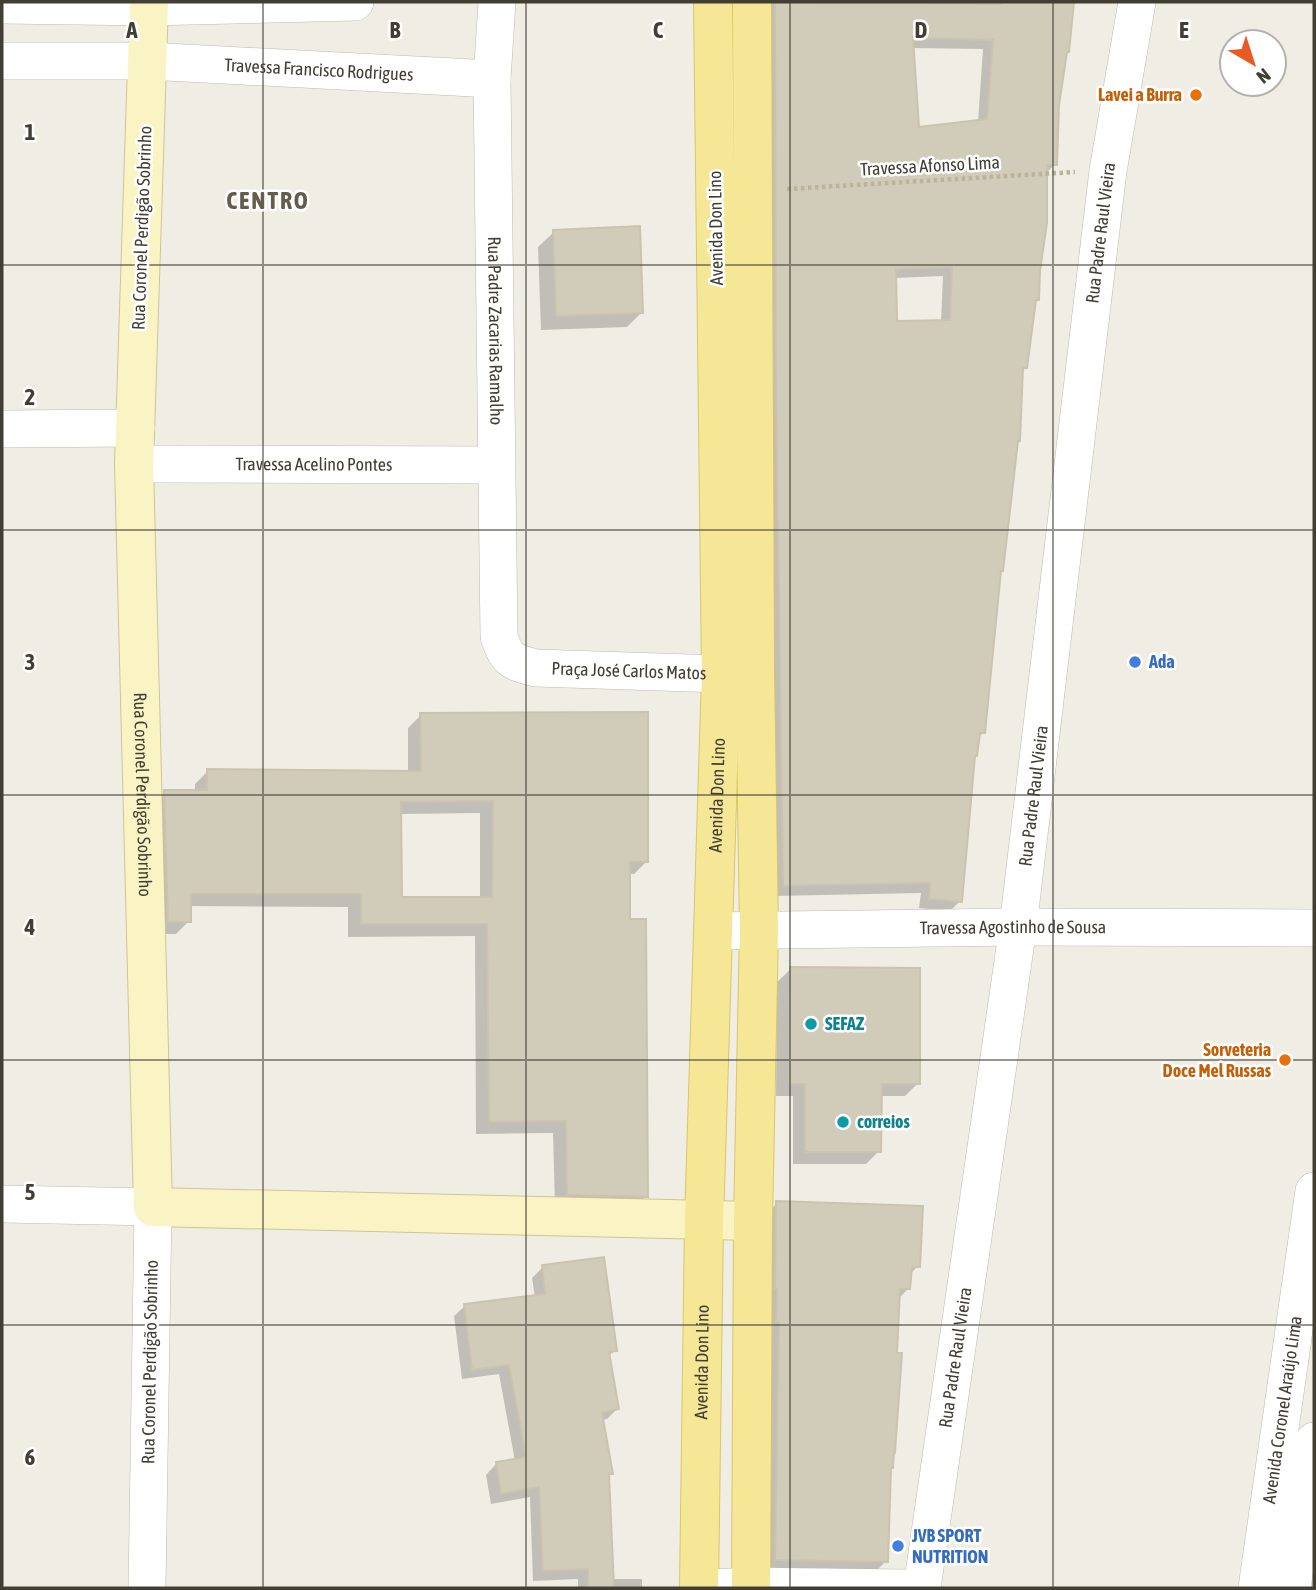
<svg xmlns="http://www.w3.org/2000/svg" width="1316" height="1590" font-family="'Asap Condensed',sans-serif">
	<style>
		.shadow { fill: #0003; fill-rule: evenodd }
		.building { fill: #d1cbba; stroke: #cbc3ae; stroke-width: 2; fill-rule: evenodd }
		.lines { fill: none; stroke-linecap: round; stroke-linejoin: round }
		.street-casing { stroke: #beb9aa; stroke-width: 38 }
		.secondary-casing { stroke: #cdc596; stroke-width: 40 }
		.primary-casing { stroke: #d9c669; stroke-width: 40 }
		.path { stroke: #bbb499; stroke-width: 4.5; stroke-dasharray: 3.5 3.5; stroke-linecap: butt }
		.street { stroke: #fff; stroke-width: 37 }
		.secondary { stroke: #faf4c4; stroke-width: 38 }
		.primary { stroke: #f6e797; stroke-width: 38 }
		.grid { fill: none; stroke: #423e34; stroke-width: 2; stroke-opacity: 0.55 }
		.food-dot { fill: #e8710a; stroke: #fff; stroke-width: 2.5 }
		.shop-dot { fill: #3f7fe0; stroke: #fff; stroke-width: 2.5 }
		.culture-dot { fill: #0f9aa8; stroke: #fff; stroke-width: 2.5 }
		.labels { text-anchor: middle; stroke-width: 5; stroke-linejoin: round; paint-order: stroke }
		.street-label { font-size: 18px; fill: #423e34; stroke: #fff }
		.food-label { font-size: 18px; font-weight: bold; fill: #c56008; stroke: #fff; text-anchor: end }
		.shop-label { font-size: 18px; font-weight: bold; fill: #366cbe; stroke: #fff; text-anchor: start }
		.culture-label { font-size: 18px; font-weight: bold; fill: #0d838f; stroke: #fff; text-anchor: start }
		.district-label { font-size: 24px; font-weight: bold; letter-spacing: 2px; fill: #645d4c; stroke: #fff }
		.grid-label { font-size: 23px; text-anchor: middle; font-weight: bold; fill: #423e34; stroke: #fff; stroke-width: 5; stroke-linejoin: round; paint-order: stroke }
	</style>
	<rect width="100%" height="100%" fill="#f0eee4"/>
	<g class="shadow">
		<path d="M 766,2 L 1073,2 L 1068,51 L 1065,54 L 1058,105 L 1055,164 L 1045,174 L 1037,300 L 1034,303 L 1026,368 L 1021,372 L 1018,441 L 1016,444 L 999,573 L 983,733 L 978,738 L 973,758 L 960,901 L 950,911 L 919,908 L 921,893 L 774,896 ZM 912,48 L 983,49 L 978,122 L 917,129 ZM 943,276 L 941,322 L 895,323 L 894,278 Z"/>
		<polygon points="554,232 642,312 627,327 541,330 538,247"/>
		<path d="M 421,715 L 647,861 L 634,874 L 628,874 L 628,921 L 646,1196 L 633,1209 L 555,1207 L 553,1133 L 476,1134 L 475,936 L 348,937 L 348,907 L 189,906 L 189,921 L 176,934 L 155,934 L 152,805 L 165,792 L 195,791 L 195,784 L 208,771 L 408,773 L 408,728 ZM 480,813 L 480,899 L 401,899 L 400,814 Z"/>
		<polygon points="791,969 918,1083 905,1096 880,1096 879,1151 866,1164 793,1164 793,1096 776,1096 777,982"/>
		<polygon points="777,1203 918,1266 909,1275 909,1288 898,1299 886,1561 876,1571 765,1569 767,1213"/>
		<polygon points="543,1267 615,1350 608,1357 617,1409 607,1419 602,1420 611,1473 608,1477 612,1579 642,1579 642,1588 578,1588 578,1579 533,1581 530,1497 491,1504 486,1475 496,1464 515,1461 499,1374 462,1379 454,1316 465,1306 535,1297 532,1278"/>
	</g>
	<g class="building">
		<path d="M 775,2 L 1002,4 L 1002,2 L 1074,2 L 1069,52 L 1067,52 L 1059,105 L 1057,165 L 1047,165 L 1047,223 L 1040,271 L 1039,300 L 1036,300 L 1027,368 L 1023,368 L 1020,441 L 1018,441 L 1003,571 L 1001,571 L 985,733 L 980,733 L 977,756 L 975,756 L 962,902 L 929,899 L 930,883 L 783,886 L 776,391 ZM 913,38 L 993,40 L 987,119 L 919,127 ZM 952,267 L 950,320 L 897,321 L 896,269 Z"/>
		<polygon points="640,226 643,313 556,316 553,230"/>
		<path d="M 648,712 L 648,862 L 630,862 L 630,919 L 646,919 L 648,1197 L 567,1195 L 566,1121 L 489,1122 L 487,924 L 361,924 L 361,894 L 191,894 L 191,922 L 168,922 L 164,790 L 207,790 L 207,769 L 421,771 L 420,713 ZM 493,801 L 492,897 L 402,897 L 401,802 Z"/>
		<polygon points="790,967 920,968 920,1084 882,1084 881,1152 805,1152 805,1084 789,1084"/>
		<polygon points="776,1201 923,1206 920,1267 912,1267 910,1289 900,1289 897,1353 902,1353 895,1452 894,1451 893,1468 891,1468 888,1562 775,1560 779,1322 776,1322 777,1289 775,1289"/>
		<polygon points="604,1257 617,1351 609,1352 619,1409 602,1413 613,1474 609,1474 614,1588 588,1588 588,1569 543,1571 539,1487 501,1494 496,1462 526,1457 509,1365 472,1370 464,1304 545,1294 542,1265"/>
	</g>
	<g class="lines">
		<defs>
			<g id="street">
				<path id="s1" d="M 497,2 L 492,79 L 499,636 C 506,660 512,662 536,668 L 721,674 L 751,673"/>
				<polyline points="2,5 149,7 355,2"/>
				<path id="s2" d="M 2,61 L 147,61 L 492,79"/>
				<polyline points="2,429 136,428"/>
				<path id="s3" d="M 134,464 L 496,465"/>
				<path id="s4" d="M 714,931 L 1018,927 L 1314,928"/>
				<polyline points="2,1204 153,1207 147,1588"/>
				<polyline points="712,1588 751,1586 906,1588"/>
				<path id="s5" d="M 922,1588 L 1018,927 L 1108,171 L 1137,2"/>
				<path id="s6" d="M 1257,1588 L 1314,1191"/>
				<polyline points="1292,1588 1314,1441"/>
			</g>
			<g id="secondary">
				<path id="s7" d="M 149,2 L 134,464 L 153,1207 L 753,1221"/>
			</g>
			<g id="primary">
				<path id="s8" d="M 699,1588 L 704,1222 L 721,674 L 713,2"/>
				<polyline points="751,1588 753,1221 759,930 755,673 752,2"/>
			</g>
		</defs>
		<use href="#street" class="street-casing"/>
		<use href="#secondary" class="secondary-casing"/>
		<use href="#primary" class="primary-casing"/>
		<polyline class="path" points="787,189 1075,172"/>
		<use href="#street" class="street"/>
		<use href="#secondary" class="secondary"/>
		<use href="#primary" class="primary"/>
	</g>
	<path class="grid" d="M 263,2 L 263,1588M 526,2 L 526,1588M 790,2 L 790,1588M 1053,2 L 1053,1588M 2,265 L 1314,265M 2,530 L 1314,530M 2,795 L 1314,795M 2,1060 L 1314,1060M 2,1325 L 1314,1325"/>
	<g class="food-dot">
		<circle cx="1196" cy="95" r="7"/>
		<circle cx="1285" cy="1060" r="7"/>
	</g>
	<g class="shop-dot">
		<circle cx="1135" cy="662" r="7"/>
		<circle cx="898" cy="1546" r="7"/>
	</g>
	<g class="culture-dot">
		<circle cx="811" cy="1024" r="7"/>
		<circle cx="843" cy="1122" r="7"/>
	</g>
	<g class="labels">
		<g class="street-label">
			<text dy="6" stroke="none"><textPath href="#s2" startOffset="317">Travessa Francisco Rodrigues</textPath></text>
			<text transform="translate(930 166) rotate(-3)" y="6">Travessa Afonso Lima</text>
			<text transform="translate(142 228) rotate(-88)" y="6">Rua Coronel Perdigão Sobrinho</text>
			<text transform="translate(716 228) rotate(-91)" y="6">Avenida Don Lino</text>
			<text dy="6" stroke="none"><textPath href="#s5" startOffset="1367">Rua Padre Raul Vieira</textPath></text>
			<text dy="6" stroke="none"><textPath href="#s1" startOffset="329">Rua Padre Zacarias Ramalho</textPath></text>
			<text dy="6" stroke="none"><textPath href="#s3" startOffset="180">Travessa Acelino Pontes</textPath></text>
			<text dy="6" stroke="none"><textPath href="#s1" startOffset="780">Praça José Carlos Matos</textPath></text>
			<text dy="6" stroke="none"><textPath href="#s7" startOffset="793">Rua Coronel Perdigão Sobrinho</textPath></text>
			<text dy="6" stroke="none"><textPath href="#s8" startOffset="793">Avenida Don Lino</textPath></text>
			<text dy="6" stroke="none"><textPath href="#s5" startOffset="800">Rua Padre Raul Vieira</textPath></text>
			<text dy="6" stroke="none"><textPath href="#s4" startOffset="299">Travessa Agostinho de Sousa</textPath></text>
			<text dy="6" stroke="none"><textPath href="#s5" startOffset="233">Rua Padre Raul Vieira</textPath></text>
			<text transform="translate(150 1362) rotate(-89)" y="6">Rua Coronel Perdigão Sobrinho</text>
			<text dy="6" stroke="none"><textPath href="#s8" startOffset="226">Avenida Don Lino</textPath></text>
			<text dy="6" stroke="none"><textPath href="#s6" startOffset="180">Avenida Coronel Araújo Lima</textPath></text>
		</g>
		<g class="food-label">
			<text x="1182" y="101">Lavei a Burra</text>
			<text x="1271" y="1056">Sorveteria<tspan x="1271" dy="21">Doce Mel Russas</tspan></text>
		</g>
		<g class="shop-label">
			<text x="1149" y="668">Ada</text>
			<text x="912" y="1542">JVB SPORT<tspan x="912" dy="21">NUTRITION</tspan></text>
		</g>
		<g class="culture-label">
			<text x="825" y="1030">SEFAZ</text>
			<text x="857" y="1128">correios</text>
		</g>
		<g class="district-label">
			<text x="268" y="209">CENTRO</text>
		</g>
	</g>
	<g class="grid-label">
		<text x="132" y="38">A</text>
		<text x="395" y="38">B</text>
		<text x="658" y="38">C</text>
		<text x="921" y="38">D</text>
		<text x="1184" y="38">E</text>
		<text x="30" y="140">1</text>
		<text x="30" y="405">2</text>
		<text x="30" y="670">3</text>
		<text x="30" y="935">4</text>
		<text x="30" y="1200">5</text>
		<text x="30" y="1465">6</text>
	</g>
	<rect width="1316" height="1590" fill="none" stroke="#423e34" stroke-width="7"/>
	<g transform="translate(1253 63) rotate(141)"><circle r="33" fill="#ffffff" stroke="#b3b2ae" stroke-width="2"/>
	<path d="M0-5L12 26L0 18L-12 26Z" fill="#e95a22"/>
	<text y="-10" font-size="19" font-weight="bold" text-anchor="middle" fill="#423e34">N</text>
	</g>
</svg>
